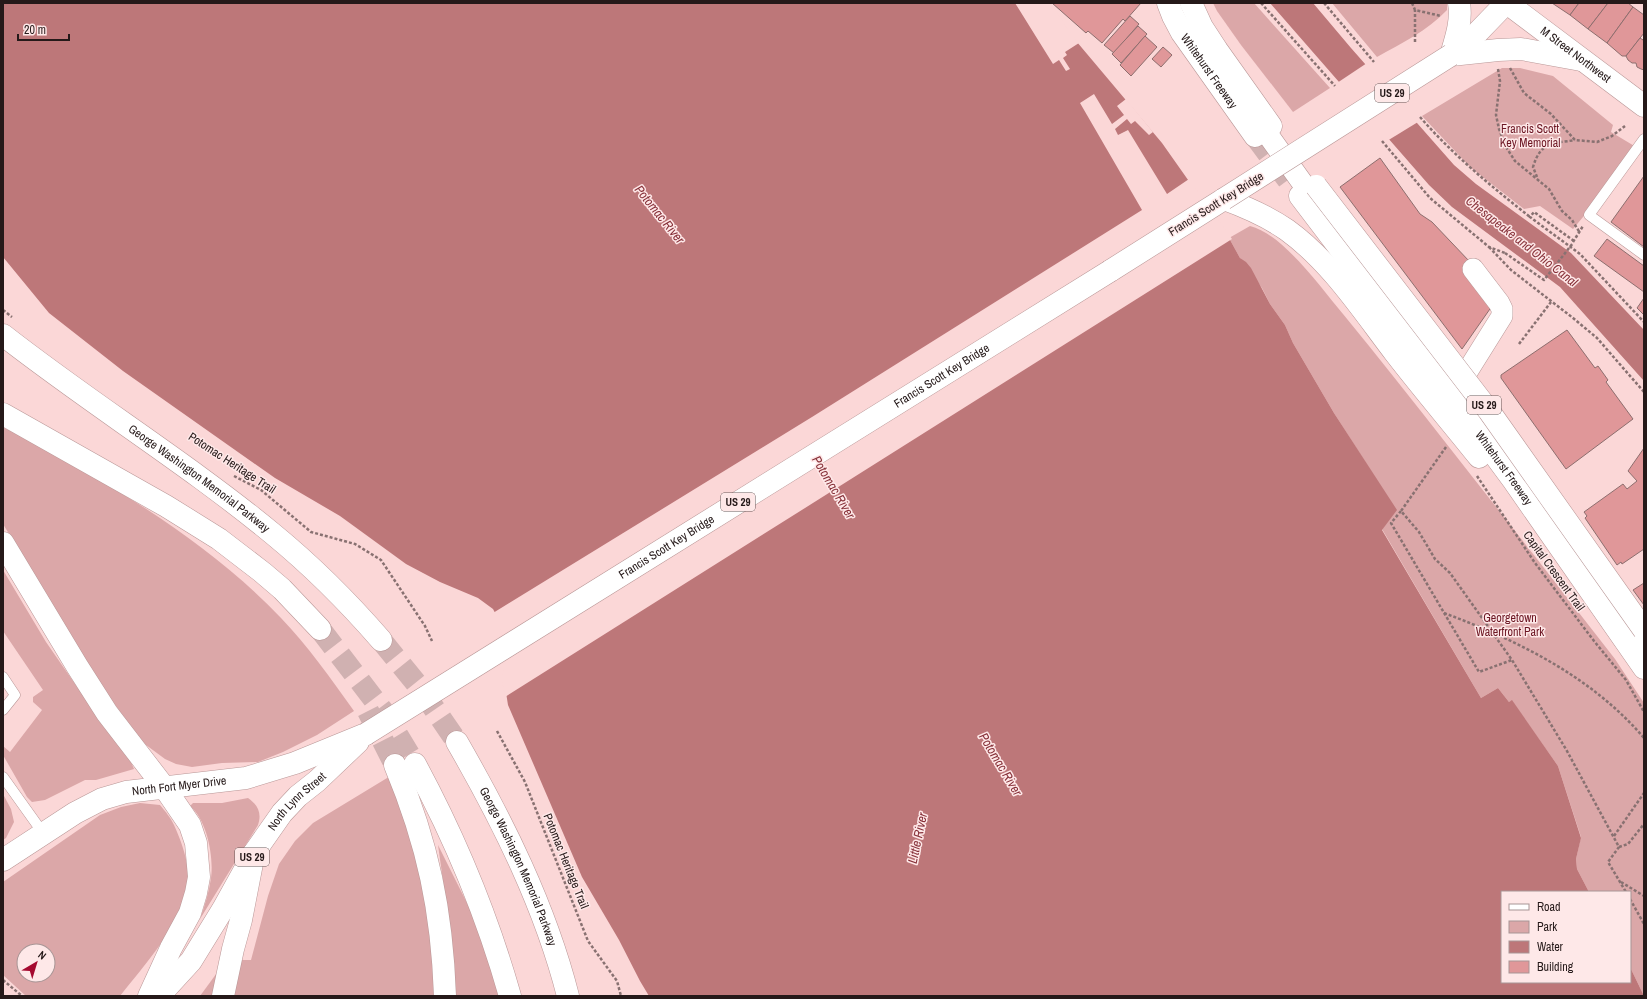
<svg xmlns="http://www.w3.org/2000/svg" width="1647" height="999" font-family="'Archivo Narrow',sans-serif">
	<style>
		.green { fill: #dba7a8; fill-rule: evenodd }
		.water { fill: #bd7779 }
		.pier { fill: #fbd7d7 }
		.building { fill: #e09799; stroke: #8d6e6e }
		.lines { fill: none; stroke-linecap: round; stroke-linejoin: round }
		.motorway-tunnel { stroke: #d0b1b1; stroke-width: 22; stroke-dasharray: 22 11; stroke-linecap: butt }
		.service-casing { stroke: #b99797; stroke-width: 11 }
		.minor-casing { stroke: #b99797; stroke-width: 22 }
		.primary-casing { stroke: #b99797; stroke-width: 23 }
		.trunk-casing { stroke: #b99797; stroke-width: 23 }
		.motorway-casing { stroke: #b99797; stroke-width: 23 }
		.path { stroke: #887171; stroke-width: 2.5; stroke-dasharray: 3 2; stroke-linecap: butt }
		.service { stroke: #fff; stroke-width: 10 }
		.minor { stroke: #fff; stroke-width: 21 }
		.primary { stroke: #fff; stroke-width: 22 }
		.trunk { stroke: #fff; stroke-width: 22 }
		.motorway { stroke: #fff; stroke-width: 22 }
		.trunk-bridge-casing { stroke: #b99797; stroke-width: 23; stroke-linecap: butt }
		.motorway-bridge-casing { stroke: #b99797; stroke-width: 23; stroke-linecap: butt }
		.path-bridge { stroke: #887171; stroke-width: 2.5; stroke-dasharray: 3 2; stroke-linecap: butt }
		.trunk-bridge { stroke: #fff; stroke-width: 22 }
		.motorway-bridge { stroke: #fff; stroke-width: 22 }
		.labels { text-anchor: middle; stroke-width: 3; stroke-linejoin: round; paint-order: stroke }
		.shield { fill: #fee8e8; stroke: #665757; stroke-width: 1 }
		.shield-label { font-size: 11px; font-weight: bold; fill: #251919 }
		.street-label { font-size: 12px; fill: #251919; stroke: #fee8e8 }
		.park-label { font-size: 12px; fill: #6c1623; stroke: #fee8e8 }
		.water-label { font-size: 13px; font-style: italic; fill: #873139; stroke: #fee8e8 }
	</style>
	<rect width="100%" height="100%" fill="#fbd7d7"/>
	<g class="green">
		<polygon points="1213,3 1254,3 1330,88 1293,112 1241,45 1217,11"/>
		<path d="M 1332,3 L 1447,3 L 1447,10 C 1427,31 1402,43 1377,57 Z"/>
		<polygon points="1502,68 1520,68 1553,76 1613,125 1611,132 1636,147 1603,193 1573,229 1540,206 1524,209 1470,167 1422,116"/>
		<path d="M 1250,226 C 1283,234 1321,288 1343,314 C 1379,358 1414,402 1449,447 C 1504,517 1560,588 1615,659 L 1644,703 L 1644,996 L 1630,967 L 1630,892 L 1589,892 L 1577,869 L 1576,859 L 1581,837 L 1558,766 L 1512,701 L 1509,702 L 1498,688 L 1481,698 L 1382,529 L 1396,510 L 1334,413 L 1293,343 L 1285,325 L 1270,304 L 1262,288 L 1240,258 L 1229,238 Z"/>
		<path d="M 3,427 C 101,478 204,537 281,618 C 307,645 332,680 354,711 L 317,735 L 283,752 L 258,762 L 222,763 L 192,767 L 176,764 L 165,759 L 142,742 L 99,683 L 3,524 Z"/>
		<polygon points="3,570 46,642 102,723 131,762 134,769 96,780 85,780 45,800 32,802 27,797 3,755 3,746 10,752 42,710 33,702 33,697 43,690 3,631"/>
		<polygon points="392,775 424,868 438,996 230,996 241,960 251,960 268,896 279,864 295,841 313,823"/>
		<polygon points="3,794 11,809 14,822 6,838 3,840"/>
		<path d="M 248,798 C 258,805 262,813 258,825 L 200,919 C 205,905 209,892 211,878 C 214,857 207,820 190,806 L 193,803 L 222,803 Z"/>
		<path d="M 140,803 L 160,805 C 165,811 171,818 174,825 C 181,840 191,868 188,884 C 181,926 145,964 120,996 L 26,996 L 3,975 L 3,882 L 100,815 L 121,807 ZM 24,951 L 48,951 L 48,975 L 24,975 Z"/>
		<polygon points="438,845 472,913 500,996 455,996 452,945"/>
		<polygon points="222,966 216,996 200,996"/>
	</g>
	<g class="water">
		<polygon points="3,3 1051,3 1051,6 1066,29 1162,143 1229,238 1240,258 1246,262 1251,268 1270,304 1285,325 1293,343 1334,413 1397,510 1382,530 1481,698 1498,688 1509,702 1512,700 1558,766 1581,838 1576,859 1577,869 1589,892 1502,892 1502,982 1630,982 1630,967 1644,996 649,996 640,981 619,940 582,877 508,705 504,680 507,654 502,626 493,609 478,598 440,582 406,564 340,516 275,478 123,371 49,313 3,257"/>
		<polygon points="1270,3 1313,3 1351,48 1454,165 1476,184 1571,253 1644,330 1644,381 1560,287 1452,207 1429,185"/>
	</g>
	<g class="pier">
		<polygon points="1015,3 1053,3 1053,6 1067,28 1079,43 1065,52 1067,55 1063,58 1070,69 1066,71 1059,60 1053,64"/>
		<polygon points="1367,63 1418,122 1387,141 1337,83"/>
		<polygon points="1094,94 1112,124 1124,115 1117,106 1126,99 1153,132 1149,135 1135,121 1131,124 1127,119 1115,129 1118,135 1128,130 1167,194 1189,179 1232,239 505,697 502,680 505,654 500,627 493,613 812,417 1142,210 1080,103"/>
	</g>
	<g class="building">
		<polygon points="1052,3 1141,3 1125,21 1123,19 1102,43 1088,31 1086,33"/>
		<polygon points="1552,3 1579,3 1570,15"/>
		<polygon points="1579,3 1608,3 1588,29 1570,15"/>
		<polygon points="1608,3 1628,3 1633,7 1607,43 1588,29"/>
		<polygon points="1633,7 1644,15 1644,33 1626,56 1622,56 1607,43"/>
		<polygon points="1130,16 1139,24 1114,53 1104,45"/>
		<polygon points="1138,26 1147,34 1121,63 1112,54"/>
		<polygon points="1145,36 1157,47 1131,76 1120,65"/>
		<polygon points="1640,38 1643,40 1644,38 1644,70 1641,69 1637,67 1636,63 1632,63 1628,60 1626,56"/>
		<polygon points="1163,47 1172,55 1161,67 1152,59"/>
		<polygon points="1380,158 1420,214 1432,222 1470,262 1492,306 1462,349 1340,187"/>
		<polygon points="1644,176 1644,247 1611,222"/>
		<polygon points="1607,239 1644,266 1644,292 1594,256"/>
		<polygon points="1644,298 1644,315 1637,308"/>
		<polygon points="1567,330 1595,368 1598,366 1608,380 1606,382 1633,419 1566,469 1501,378 1501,375"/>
		<polygon points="1644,448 1644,549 1622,564 1621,562 1617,565 1585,518 1587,516 1584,512 1623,484 1627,489 1637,481 1628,471"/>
		<polygon points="1644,583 1644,605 1633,590"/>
	</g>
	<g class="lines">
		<g class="motorway-tunnel">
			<polyline points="1255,136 1288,180"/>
			<polyline points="320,629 382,710 415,764"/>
			<polyline points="381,640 420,688 457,742"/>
			<polyline points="368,711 395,765"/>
		</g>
		<defs>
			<g id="service">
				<polyline points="1644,139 1589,215 1644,255"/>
				<polyline points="3,677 15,695 3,710"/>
				<polyline points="3,777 43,833"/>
			</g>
			<g id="minor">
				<polyline points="1253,114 1321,209"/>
				<polyline points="1457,388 1502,316 1502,309 1499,303 1473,269"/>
				<polyline points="1623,616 1644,647"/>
			</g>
			<g id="primary">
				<path id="s1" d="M 1507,3 L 1644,106"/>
			</g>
			<g id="trunk">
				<polyline points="1451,55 1498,50 1521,49 1581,60"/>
				<polyline points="1451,55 1478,32 1506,3"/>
				<path d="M 1451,55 C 1456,38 1462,21 1459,3"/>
				<polyline points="1110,271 1224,199"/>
				<path id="s2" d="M 3,860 L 75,813 L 102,799 L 126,792 L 246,778 L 295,763 L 366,734"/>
				<polyline points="149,996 171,948 190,913 196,893 199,877 196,843 190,825 164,787"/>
				<path id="s3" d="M 159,996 L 191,961 L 223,909 L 254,853 L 282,813 L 298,796 L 317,781 L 358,742"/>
			</g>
			<g id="motorway">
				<path id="s4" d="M 1168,3 L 1173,16 L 1182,33 L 1255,136"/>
				<polyline points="1191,3 1202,27 1217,50 1271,126"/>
				<path id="s5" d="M 1300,196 L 1423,358 L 1513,480 L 1644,668"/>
				<path d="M 1224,199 C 1246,207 1267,216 1287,230 C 1331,262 1362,310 1395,353 C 1422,388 1451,422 1479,457"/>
				<path id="s6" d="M 3,335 C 91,404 187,463 273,534 C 312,566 348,602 381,640"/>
				<polyline points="3,414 166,506 219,539 262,572 282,589 320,629"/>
				<polyline points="3,543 77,666 107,713 164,787"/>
				<path id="s7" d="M 457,742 C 503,822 545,906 568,996"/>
				<path d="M 415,764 C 455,838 487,915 510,996"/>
				<path d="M 395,765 C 428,844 442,911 445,996"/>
				<polyline points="223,996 233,949 241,920 254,853"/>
			</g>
		</defs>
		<use href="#service" class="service-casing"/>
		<use href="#minor" class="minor-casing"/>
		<use href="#primary" class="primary-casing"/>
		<use href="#trunk" class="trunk-casing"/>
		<use href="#motorway" class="motorway-casing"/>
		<g class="path">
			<polyline points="1261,3 1335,86"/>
			<polyline points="1324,3 1374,62"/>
			<polyline points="1412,3 1415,10 1441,16"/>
			<polyline points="1415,42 1415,10"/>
			<polyline points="1510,68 1524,93 1551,114 1575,140 1597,142 1612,136 1625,126"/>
			<polyline points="1498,69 1500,81 1496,115 1499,129 1506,147 1515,161 1549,189 1562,211 1572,220 1580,233"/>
			<path d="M 1420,117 C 1453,155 1491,186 1530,217"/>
			<polyline points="1382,141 1430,198 1489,247 1505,253"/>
			<path d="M 1537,177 L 1533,167 C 1541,141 1552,144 1575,140"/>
			<polyline points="1574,241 1534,212 1530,217 1580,254 1644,322"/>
			<polyline points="1573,242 1583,226"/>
			<polyline points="1489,247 1511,270 1573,318 1597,338 1644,392"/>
			<polyline points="3,310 12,317"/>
			<polyline points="1519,344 1551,302"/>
			<polyline points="1446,447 1401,511 1419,532 1435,559 1450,573 1512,660 1567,751 1619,847 1608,862 1626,892"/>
			<polyline points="234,476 261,490 311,532 355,544 381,560 425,626 432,641"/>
			<polyline points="1477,476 1535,563 1594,641 1626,680 1644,712"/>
			<polyline points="1401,511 1391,523 1479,672 1512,660"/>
			<path d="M 1444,613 C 1519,641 1592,677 1644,738"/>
			<polyline points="497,731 525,782 588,941 617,981 621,996"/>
			<polyline points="1614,836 1644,793"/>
			<polyline points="1619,847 1628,844 1644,824"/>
			<polyline points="1621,882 1644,896"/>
			<polyline points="1630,899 1644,924"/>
			<polyline points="3,980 22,996"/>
		</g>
		<use href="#service" class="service"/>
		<use href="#minor" class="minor"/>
		<use href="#primary" class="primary"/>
		<use href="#trunk" class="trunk"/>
		<use href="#motorway" class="motorway"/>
		<defs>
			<g id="trunk-bridge">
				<polyline points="1224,199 1451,55"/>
				<path id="s8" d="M 366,734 L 1110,271"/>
			</g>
			<polyline id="motorway-bridge" points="1316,186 1489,411 1644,630"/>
		</defs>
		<use href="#trunk-bridge" class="trunk-bridge-casing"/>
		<use href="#motorway-bridge" class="motorway-bridge-casing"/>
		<polyline class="path-bridge" points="1505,253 1544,280 1573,243"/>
		<use href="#trunk-bridge" class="trunk-bridge"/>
		<use href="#motorway-bridge" class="motorway-bridge"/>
	</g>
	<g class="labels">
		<g class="shield">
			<rect x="1375" y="84" width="34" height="18" rx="3"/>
			<rect x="1467" y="396" width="34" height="18" rx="3"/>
			<rect x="721" y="493" width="34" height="18" rx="3"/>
			<rect x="235" y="848" width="34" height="18" rx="3"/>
		</g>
		<g class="shield-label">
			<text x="1392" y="97">US 29</text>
			<text x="1484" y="409">US 29</text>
			<text x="738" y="506">US 29</text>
			<text x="252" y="861">US 29</text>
		</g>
		<g class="street-label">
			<text dy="4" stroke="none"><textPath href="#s1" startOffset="86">M Street Northwest</textPath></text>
			<text dy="4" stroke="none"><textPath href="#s4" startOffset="80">Whitehurst Freeway</textPath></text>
			<text transform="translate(1216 204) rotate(-32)" y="4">Francis Scott Key Bridge</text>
			<text dy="4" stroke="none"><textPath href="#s8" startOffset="678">Francis Scott Key Bridge</textPath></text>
			<text transform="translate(232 463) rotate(33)" y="4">Potomac Heritage Trail</text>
			<text dy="4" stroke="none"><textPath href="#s5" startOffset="340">Whitehurst Freeway</textPath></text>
			<text dy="4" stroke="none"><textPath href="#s6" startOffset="243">George Washington Memorial Parkway</textPath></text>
			<text dy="4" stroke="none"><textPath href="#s8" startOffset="354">Francis Scott Key Bridge</textPath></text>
			<text transform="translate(1554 571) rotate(54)" y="4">Capital Crescent Trail</text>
			<text dy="4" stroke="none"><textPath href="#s2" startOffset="195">North Fort Myer Drive</textPath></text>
			<text dy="4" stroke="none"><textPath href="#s3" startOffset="240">North Lynn Street</textPath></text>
			<text transform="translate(566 861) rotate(68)" y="4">Potomac Heritage Trail</text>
			<text dy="4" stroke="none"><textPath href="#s7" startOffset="139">George Washington Memorial Parkway</textPath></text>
		</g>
		<g class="park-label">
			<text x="1530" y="133">Francis Scott<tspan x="1530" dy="14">Key Memorial</tspan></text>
			<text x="1510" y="622">Georgetown<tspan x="1510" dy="14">Waterfront Park</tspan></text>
		</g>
		<g class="water-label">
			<text transform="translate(660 214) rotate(51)" y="5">Potomac River</text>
			<text transform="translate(1522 241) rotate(38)" y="5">Chesapeake and Ohio Canal</text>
			<text transform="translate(834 487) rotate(59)" y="5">Potomac River</text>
			<text transform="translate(1001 764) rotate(59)" y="5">Potomac River</text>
			<text transform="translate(917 838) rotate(-78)" y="5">Little River</text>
		</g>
	</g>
	<rect width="1647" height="999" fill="none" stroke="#251919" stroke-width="8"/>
	<rect x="1501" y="891" width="130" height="92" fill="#fee8e8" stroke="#a79595"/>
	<rect x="1509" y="904" width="20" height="6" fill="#ffffff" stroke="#a79595"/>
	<text x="1537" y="911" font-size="12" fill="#251919">Road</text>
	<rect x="1509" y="921" width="20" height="12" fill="#dba7a8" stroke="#a79595"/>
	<text x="1537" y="931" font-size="12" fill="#251919">Park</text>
	<rect x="1509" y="941" width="20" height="12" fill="#bd7779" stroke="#a79595"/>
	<text x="1537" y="951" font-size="12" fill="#251919">Water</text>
	<rect x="1509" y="961" width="20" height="12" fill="#e09799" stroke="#a79595"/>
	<text x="1537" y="971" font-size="12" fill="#251919">Building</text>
	<g transform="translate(36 963) rotate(38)"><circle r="19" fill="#fee8e8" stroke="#a79595"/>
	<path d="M0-3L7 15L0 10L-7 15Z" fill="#a5092f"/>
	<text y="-6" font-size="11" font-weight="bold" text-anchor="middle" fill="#251919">N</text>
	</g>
	<path d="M18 34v6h51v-6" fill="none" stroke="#251919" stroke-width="2"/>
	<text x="24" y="34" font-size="12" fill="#251919" stroke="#fee8e8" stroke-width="3" paint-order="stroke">20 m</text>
</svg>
